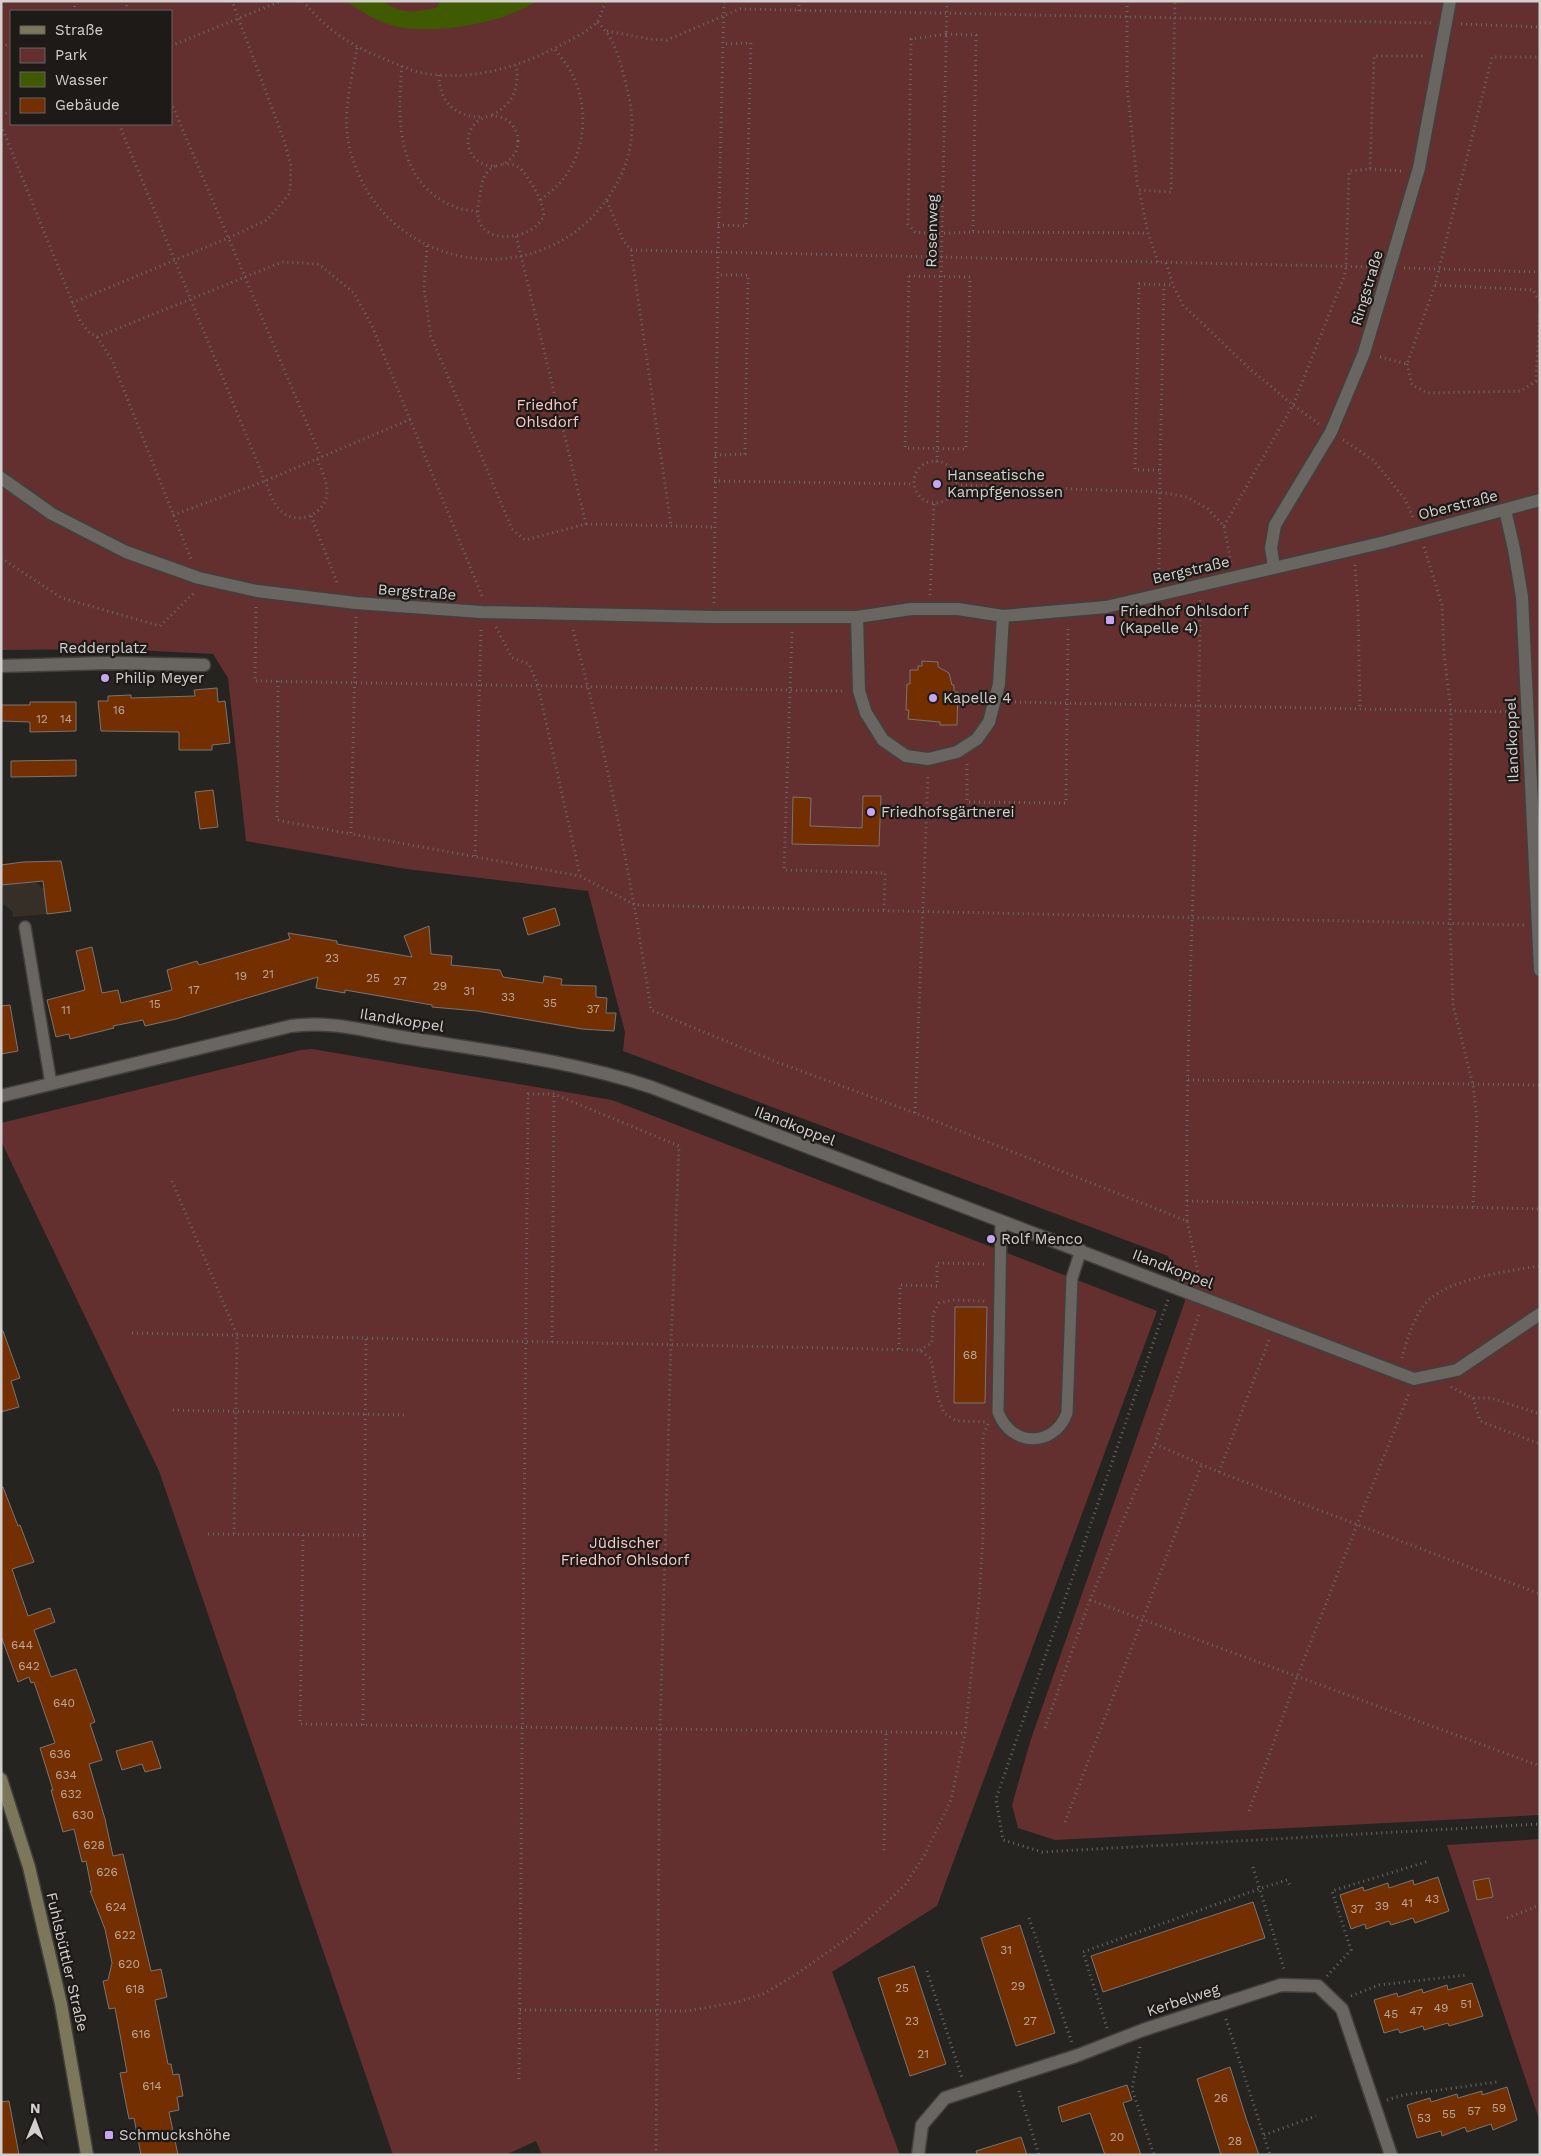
<svg xmlns="http://www.w3.org/2000/svg" width="1541" height="2156" font-family="'Work Sans',sans-serif">
	<style>
		.built { fill: #352f27 }
		.green { fill: #63302f; fill-rule: evenodd }
		.water { fill: #405a01 }
		.building { fill: #732f00; stroke: #797472 }
		.lines { fill: none; stroke-linecap: round; stroke-linejoin: round }
		.lane-casing { stroke: #42403d; stroke-width: 14 }
		.street-casing { stroke: #42403d; stroke-width: 15 }
		.secondary-casing { stroke: #42403d; stroke-width: 15 }
		.path { stroke: #6a6865; stroke-width: 3; stroke-dasharray: 1 4; stroke-linecap: butt }
		.lane { stroke: #696662; stroke-width: 11 }
		.street { stroke: #696662; stroke-width: 12 }
		.secondary { stroke: #7c765b; stroke-width: 12 }
		.poi-dot { fill: #c5a7f1; stroke: #1d1a17; stroke-width: 2 }
		.labels { text-anchor: middle; stroke-width: 4.5; stroke-linejoin: round; paint-order: stroke }
		.number-label { font-size: 12px; fill: #bba89b }
		.street-label { font-size: 15px; fill: #d3d1cf; stroke: #1d1a17 }
		.park-label { font-size: 15px; fill: #f9c8c6; stroke: #1d1a17 }
		.poi-label { font-size: 15px; fill: #d3d1cf; stroke: #1d1a17; text-anchor: start }
	</style>
	<rect width="100%" height="100%" fill="#262420"/>
	<polygon class="built" points="35,882 44,889 47,914 13,917 12,911 5,905 1,905 1,885"/>
	<g class="green">
		<path d="M 1,1 L 1540,1 L 1540,1815 L 1055,1840 L 1018,1828 L 1012,1805 L 1031,1739 L 1185,1301 L 1168,1256 L 623,1051 L 625,1032 L 588,891 L 406,869 L 246,841 L 228,678 L 213,654 L 115,649 L 1,650 ZM 11,11 L 171,11 L 171,124 L 11,124 Z"/>
		<polygon points="312,1049 612,1100 1157,1311 937,1906 832,1972 900,2155 542,2155 536,2141 505,2155 393,2155 159,1471 1,1141 1,1123 301,1050"/>
		<polygon points="1540,1839 1540,2122 1447,1845"/>
	</g>
	<path class="water" d="M 347,1 L 380,1 L 397,9 L 410,12 L 436,8 L 441,1 L 537,1 C 503,23 439,34 399,27 C 380,24 362,12 347,1 Z"/>
	<g class="building">
		<polygon points="922,661 938,662 938,667 949,673 952,685 954,685 954,692 958,692 957,725 940,725 940,722 908,719 909,710 906,710 907,684 910,684 910,670 918,670 918,666 922,666"/>
		<polygon points="217,688 218,702 225,701 230,743 212,745 212,750 179,750 179,732 101,731 98,701 108,701 108,696 131,695 131,698 195,696 194,690"/>
		<polygon points="30,702 76,702 76,731 30,732 30,722 1,721 1,705 30,705"/>
		<polygon points="76,760 76,776 11,777 11,761"/>
		<polygon points="213,790 218,827 200,829 195,792"/>
		<polygon points="863,796 881,796 879,846 792,844 793,797 811,798 810,826 862,828"/>
		<polygon points="61,861 71,911 47,914 43,881 1,885 1,865 23,862"/>
		<polygon points="555,908 560,925 528,935 523,918"/>
		<polygon points="429,926 431,954 452,956 451,965 500,970 503,977 543,983 544,976 562,979 561,985 596,986 596,997 607,998 606,1013 616,1013 614,1031 582,1029 477,1011 432,1007 432,1005 345,990 345,993 316,988 318,977 176,1019 145,1026 143,1020 113,1026 114,1028 70,1039 69,1034 56,1037 47,1000 85,990 76,951 92,947 102,993 118,990 121,1003 172,990 167,970 197,961 199,965 290,939 288,933 337,941 337,944 412,957 404,936"/>
		<polygon points="10,1005 18,1051 1,1054 1,1006"/>
		<polygon points="955,1307 987,1307 985,1403 954,1403"/>
		<polygon points="1,1331 3,1331 20,1378 11,1381 19,1407 1,1412"/>
		<polygon points="1,1487 3,1487 18,1526 20,1525 34,1562 12,1569 28,1616 50,1608 55,1622 34,1630 51,1677 76,1669 95,1722 90,1724 102,1760 89,1764 105,1819 113,1856 123,1854 151,1971 161,1969 167,1997 155,2000 168,2064 171,2064 173,2075 179,2074 183,2096 177,2097 179,2110 169,2112 178,2155 141,2155 134,2118 129,2119 120,2073 127,2072 115,2008 109,2009 103,1981 108,1980 112,1963 105,1929 90,1891 92,1891 86,1861 82,1862 74,1829 63,1832 51,1790 53,1790 40,1748 55,1743 34,1682 31,1683 29,1677 18,1682 1,1636"/>
		<polygon points="152,1741 161,1768 145,1772 142,1764 122,1770 116,1751"/>
		<polygon points="1438,1877 1449,1911 1415,1923 1413,1918 1391,1925 1389,1921 1366,1929 1365,1924 1351,1929 1340,1895 1363,1887 1364,1891 1388,1883 1389,1888 1413,1880 1414,1885"/>
		<polygon points="1489,1878 1493,1897 1477,1900 1473,1881"/>
		<polygon points="1253,1902 1265,1938 1103,1992 1091,1956"/>
		<polygon points="1020,1925 1055,2033 1016,2046 981,1938"/>
		<polygon points="914,1966 946,2064 910,2076 878,1978"/>
		<polygon points="1472,1983 1483,2016 1449,2026 1448,2023 1424,2030 1423,2026 1400,2033 1398,2029 1384,2033 1374,2000 1397,1993 1398,1997 1422,1989 1423,1993 1447,1985 1448,1990"/>
		<polygon points="1230,2067 1246,2118 1259,2155 1221,2155 1197,2079"/>
		<polygon points="1127,2085 1132,2100 1123,2103 1141,2155 1105,2155 1090,2113 1062,2122 1058,2107"/>
		<polygon points="1507,2087 1517,2120 1493,2130 1491,2124 1467,2132 1465,2127 1442,2136 1441,2131 1417,2138 1407,2105 1430,2098 1431,2102 1457,2094 1458,2098 1482,2091 1482,2095"/>
		<polygon points="9,2101 19,2155 1,2155 1,2102"/>
		<polygon points="1021,2137 1027,2155 977,2155 976,2151"/>
	</g>
	<g class="lines">
		<defs>
			<g id="lane">
				<polyline points="25,927 51,1084"/>
				<path d="M 1001,1221 L 998,1412 C 1011,1447 1054,1448 1067,1413 L 1072,1278 L 1081,1250"/>
			</g>
			<g id="street">
				<polyline points="1,478 52,514 126,552 199,578 257,591 356,603 481,612 714,617 857,617 911,609 958,609 1003,616 1106,607 1385,542 1540,500"/>
				<polyline points="1505,510 1514,549 1522,597 1540,970"/>
				<polyline points="1274,567 1271,548 1275,525 1331,432 1364,353 1419,168 1450,1"/>
				<polyline points="857,617 859,691 866,713 883,740 906,756 928,759 957,752 977,739 989,722 999,684 1003,616"/>
				<polyline points="1,666 109,663 204,665"/>
				<path d="M 1,1096 L 291,1026 C 329,1020 370,1032 408,1038 C 489,1051 572,1061 651,1087 L 1414,1379 L 1457,1370 L 1540,1314"/>
				<polyline points="918,2155 922,2125 945,2098 1076,2056 1143,2030 1281,1985 1318,1986 1342,2009 1391,2155"/>
			</g>
			<polyline id="secondary" points="1,1779 29,1867 61,2004 87,2155"/>
		</defs>
		<use href="#lane" class="lane-casing"/>
		<use href="#street" class="street-casing"/>
		<use href="#secondary" class="secondary-casing"/>
		<g class="path">
			<polyline points="74,1 75,11"/>
			<path d="M 303,1 C 327,30 348,44 382,58 C 395,63 408,70 422,73 C 466,81 511,70 551,50 C 562,44 589,32 597,22 C 601,17 603,7 606,1"/>
			<polyline points="1127,1 1127,86 1138,190"/>
			<polyline points="126,11 127,1"/>
			<polyline points="799,11 799,1"/>
			<polyline points="1461,24 1540,27"/>
			<polyline points="607,31 649,39 667,40 740,9 1432,23"/>
			<polygon points="946,34 976,35 973,232 932,234 915,232 908,224 911,39"/>
			<polyline points="171,46 281,1"/>
			<polyline points="1,47 11,43"/>
			<path d="M 357,48 C 352,79 342,113 349,145 C 378,276 551,301 616,185 C 632,157 636,124 628,93 C 622,69 617,39 597,22"/>
			<path d="M 402,66 C 397,120 396,183 455,207 C 462,210 471,210 478,212"/>
			<path d="M 439,75 C 439,101 455,117 481,117"/>
			<polyline points="171,102 321,457"/>
			<polyline points="1,115 11,111"/>
			<path d="M 492,115 C 513,104 520,88 516,65"/>
			<circle cx="493" cy="141" r="25"/>
			<path d="M 119,124 L 265,481 C 269,490 273,504 281,511 C 298,527 327,513 327,492 C 327,480 321,469 317,459"/>
			<polyline points="1,125 80,321 89,332 97,337 112,360 191,559"/>
			<path d="M 495,166 C 483,173 482,181 480,194 C 479,202 476,213 479,221 C 488,246 534,238 543,217 C 547,208 527,172 518,167 C 514,164 508,164 503,164"/>
			<polyline points="1370,169 1402,171"/>
			<path d="M 541,200 C 546,195 553,190 558,185 C 587,155 590,105 570,70 C 565,62 559,55 554,48"/>
			<polyline points="607,201 623,240 631,250 1373,267"/>
			<polyline points="718,225 746,226 751,43 722,44"/>
			<polyline points="973,232 1148,233"/>
			<polyline points="427,246 424,288 431,336 512,529 525,540 586,524 516,235"/>
			<polyline points="631,250 671,526"/>
			<polyline points="1158,262 1148,233 1139,190 1171,192 1175,1"/>
			<polyline points="1166,263 1173,285 1183,305 1249,368 1293,405 1319,424"/>
			<polyline points="1404,268 1540,272"/>
			<polygon points="909,276 970,277 966,449 905,448"/>
			<polyline points="1435,285 1533,290 1540,302"/>
			<polyline points="72,303 228,238 267,220 290,193 291,166 285,143 232,1"/>
			<polyline points="97,337 282,262 319,264 354,293 372,326 482,596"/>
			<polyline points="1380,357 1407,364 1435,285 1492,57 1540,57"/>
			<polyline points="1407,364 1412,385 1428,393 1521,391 1536,381 1540,309"/>
			<polyline points="1343,440 1373,460 1405,499 1414,520"/>
			<polyline points="715,455 745,454 748,275 718,275"/>
			<circle cx="935" cy="482" r="21"/>
			<polyline points="937,462 947,1"/>
			<polyline points="1160,470 1164,285"/>
			<polyline points="714,481 914,484"/>
			<polyline points="956,485 1159,492 1187,497 1208,509 1224,526 1231,562"/>
			<polyline points="173,515 265,481 411,419"/>
			<polyline points="311,516 338,585"/>
			<polyline points="586,524 714,527"/>
			<polyline points="1224,526 1293,405 1344,277 1346,268 1349,171 1370,169 1374,56 1426,56"/>
			<polyline points="1424,547 1442,605 1444,654 1451,711 1450,923 1453,1005 1473,1085 1477,1120 1473,1209"/>
			<polyline points="1,558 62,598 160,626 194,593"/>
			<polyline points="1355,565 1358,605 1360,709"/>
			<polyline points="1159,579 1160,470 1135,470 1139,284 1173,285"/>
			<polyline points="930,595 934,503"/>
			<polyline points="714,603 718,253 724,1"/>
			<polyline points="256,607 255,681 844,691"/>
			<polyline points="356,617 351,834 580,876 635,905 1524,925"/>
			<polyline points="496,627 512,658 529,664 538,686 580,875"/>
			<path d="M 573,630 C 607,755 632,882 651,1010 L 774,1061 L 915,1113 L 1187,1221 L 1200,1281"/>
			<polyline points="792,632 784,870 885,873 884,911"/>
			<polyline points="278,681 277,820 351,834"/>
			<polyline points="1010,702 1513,712"/>
			<polyline points="967,764 967,802 1066,803 1068,626"/>
			<polyline points="475,856 481,626"/>
			<polyline points="1188,1080 1540,1085"/>
			<polyline points="915,1113 928,775"/>
			<polyline points="172,1181 237,1335 234,1534"/>
			<polyline points="1187,1201 1540,1209"/>
			<path d="M 1187,1221 C 1185,1014 1199,807 1200,600"/>
			<polyline points="1168,1300 996,1799 1003,1840 1042,1852 1540,1824"/>
			<polyline points="132,1333 920,1350 931,1359 938,1398 944,1413 956,1421 987,1422"/>
			<polyline points="552,1342 554,1095"/>
			<polyline points="899,1349 900,1285 937,1286 937,1263 987,1264"/>
			<polyline points="920,1350 932,1343 933,1314 939,1303 953,1300 986,1301"/>
			<path d="M 1402,1358 C 1407,1339 1415,1312 1430,1299 C 1455,1278 1508,1271 1540,1266"/>
			<polyline points="1451,1387 1473,1398 1491,1398 1540,1414"/>
			<polyline points="1473,1398 1480,1421 1540,1444"/>
			<polyline points="173,1410 404,1415"/>
			<polyline points="1155,1444 1219,1472 1540,1594"/>
			<polyline points="1219,1472 1269,1340"/>
			<polyline points="208,1534 364,1535"/>
			<polyline points="303,1535 300,1724 965,1733"/>
			<polyline points="1090,1600 1540,1766"/>
			<polyline points="363,1725 366,1338"/>
			<polyline points="1045,1728 1090,1600 1155,1444 1199,1314"/>
			<polyline points="1249,1811 1297,1677 1409,1393"/>
			<polyline points="1065,1822 1202,1464"/>
			<polyline points="884,1850 886,1732"/>
			<polyline points="1253,1867 1284,1969"/>
			<polyline points="1029,1918 1072,2043"/>
			<polyline points="1507,1918 1540,1905"/>
			<polyline points="927,1971 962,2078"/>
			<polyline points="1327,1976 1351,1950 1332,1891 1429,1861"/>
			<polyline points="1351,1996 1379,1985 1467,1975"/>
			<polyline points="520,2010 687,2011 738,2002 763,1994 795,1975 852,1935 905,1885 925,1854 951,1800 965,1733 979,1601 983,1536 983,1435 988,1424"/>
			<polyline points="1226,2019 1270,2155"/>
			<polyline points="1107,2028 1083,1952 1259,1889 1287,1880 1291,1887"/>
			<polyline points="1140,2047 1132,2089 1154,2155"/>
			<polyline points="519,2079 528,1094 554,1094 679,1146 671,1344 660,1729 656,2155"/>
			<polyline points="1019,2091 1039,2155"/>
			<polyline points="1387,2100 1403,2095 1497,2082"/>
			<polyline points="1264,2135 1316,2116"/>
		</g>
		<use href="#lane" class="lane"/>
		<use href="#street" class="street"/>
		<use href="#secondary" class="secondary"/>
	</g>
	<g class="poi-dot">
		<circle cx="937" cy="484" r="5"/>
		<rect x="1105" y="615" width="10" height="10" rx="2.5"/>
		<circle cx="105" cy="678" r="5"/>
		<circle cx="933" cy="698" r="5"/>
		<circle cx="871" cy="812" r="5"/>
		<circle cx="991" cy="1239" r="5"/>
		<rect x="104" y="2130" width="10" height="10" rx="2.5"/>
	</g>
	<g class="labels">
		<g class="number-label">
			<text x="119" y="714">16</text>
			<text x="42" y="723">12</text>
			<text x="66" y="723">14</text>
			<text x="332" y="962">23</text>
			<text x="268" y="978">21</text>
			<text x="241" y="980">19</text>
			<text x="373" y="982">25</text>
			<text x="400" y="985">27</text>
			<text x="440" y="990">29</text>
			<text x="194" y="994">17</text>
			<text x="469" y="995">31</text>
			<text x="508" y="1001">33</text>
			<text x="550" y="1007">35</text>
			<text x="155" y="1008">15</text>
			<text x="593" y="1013">37</text>
			<text x="66" y="1014">11</text>
			<text x="970" y="1359">68</text>
			<text x="22" y="1649">644</text>
			<text x="29" y="1670">642</text>
			<text x="64" y="1707">640</text>
			<text x="60" y="1758">636</text>
			<text x="66" y="1779">634</text>
			<text x="71" y="1798">632</text>
			<text x="83" y="1819">630</text>
			<text x="94" y="1849">628</text>
			<text x="107" y="1876">626</text>
			<text x="1432" y="1903">43</text>
			<text x="1407" y="1907">41</text>
			<text x="1382" y="1910">39</text>
			<text x="116" y="1911">624</text>
			<text x="1357" y="1913">37</text>
			<text x="125" y="1939">622</text>
			<text x="1006" y="1954">31</text>
			<text x="129" y="1968">620</text>
			<text x="1018" y="1990">29</text>
			<text x="902" y="1992">25</text>
			<text x="135" y="1993">618</text>
			<text x="1466" y="2008">51</text>
			<text x="1441" y="2012">49</text>
			<text x="1416" y="2015">47</text>
			<text x="1391" y="2018">45</text>
			<text x="912" y="2025">23</text>
			<text x="1030" y="2025">27</text>
			<text x="141" y="2038">616</text>
			<text x="923" y="2058">21</text>
			<text x="152" y="2090">614</text>
			<text x="1221" y="2102">26</text>
			<text x="1499" y="2112">59</text>
			<text x="1474" y="2115">57</text>
			<text x="1449" y="2118">55</text>
			<text x="1424" y="2122">53</text>
			<text x="1117" y="2141">20</text>
			<text x="1235" y="2145">28</text>
		</g>
		<g class="street-label">
			<text transform="translate(932 231) rotate(-89)" y="5">Rosenweg</text>
			<text transform="translate(1367 288) rotate(-73)" y="5">Ringstraße</text>
			<text transform="translate(1458 505) rotate(-14)" y="5">Oberstraße</text>
			<text transform="translate(1191 570) rotate(-13)" y="5">Bergstraße</text>
			<text transform="translate(417 592) rotate(4)" y="5">Bergstraße</text>
			<text x="103" y="653">Redderplatz</text>
			<text transform="translate(1512 740) rotate(-92)" y="5">Ilandkoppel</text>
			<text transform="translate(402 1020) rotate(9)" y="5">Ilandkoppel</text>
			<text transform="translate(795 1126) rotate(21)" y="5">Ilandkoppel</text>
			<text transform="translate(1173 1269) rotate(21)" y="5">Ilandkoppel</text>
			<text transform="translate(67 1962) rotate(77)" y="5">Fuhlsbüttler Straße</text>
			<text transform="translate(1183 2000) rotate(-18)" y="5">Kerbelweg</text>
		</g>
		<g class="park-label">
			<text x="547" y="410">Friedhof<tspan x="547" dy="17">Ohlsdorf</tspan></text>
			<text x="625" y="1548">Jüdischer<tspan x="625" dy="17">Friedhof Ohlsdorf</tspan></text>
		</g>
		<g class="poi-label">
			<text x="947" y="480">Hanseatische<tspan x="947" dy="17">Kampfgenossen</tspan></text>
			<text x="1120" y="616">Friedhof Ohlsdorf<tspan x="1120" dy="17">(Kapelle 4)</tspan></text>
			<text x="115" y="683">Philip Meyer</text>
			<text x="943" y="703">Kapelle 4</text>
			<text x="881" y="817">Friedhofsgärtnerei</text>
			<text x="1001" y="1244">Rolf Menco</text>
			<text x="119" y="2140">Schmuckshöhe</text>
		</g>
	</g>
	<rect width="1541" height="2156" fill="none" stroke="#d3d1cf" stroke-width="5"/>
	<rect x="10" y="10" width="162" height="115" fill="#1d1a17" stroke="#666361"/>
	<rect x="20" y="26" width="25" height="8" fill="#7c765b" stroke="#666361"/>
	<text x="55" y="35" font-size="15" fill="#d3d1cf">Straße</text>
	<rect x="20" y="48" width="25" height="15" fill="#63302f" stroke="#666361"/>
	<text x="55" y="60" font-size="15" fill="#d3d1cf">Park</text>
	<rect x="20" y="72" width="25" height="15" fill="#405a01" stroke="#666361"/>
	<text x="55" y="85" font-size="15" fill="#d3d1cf">Wasser</text>
	<rect x="20" y="98" width="25" height="15" fill="#732f00" stroke="#666361"/>
	<text x="55" y="110" font-size="15" fill="#d3d1cf">Gebäude</text>
	<g transform="translate(35 2121) rotate(1)" stroke="#1d1a17" stroke-width="4" paint-order="stroke">
	<path d="M0-4L9 19L0 12L-9 19Z" fill="#d3d1cf"/>
	<text y="-8" font-size="14" font-weight="bold" text-anchor="middle" fill="#d3d1cf">N</text>
	</g>
</svg>
